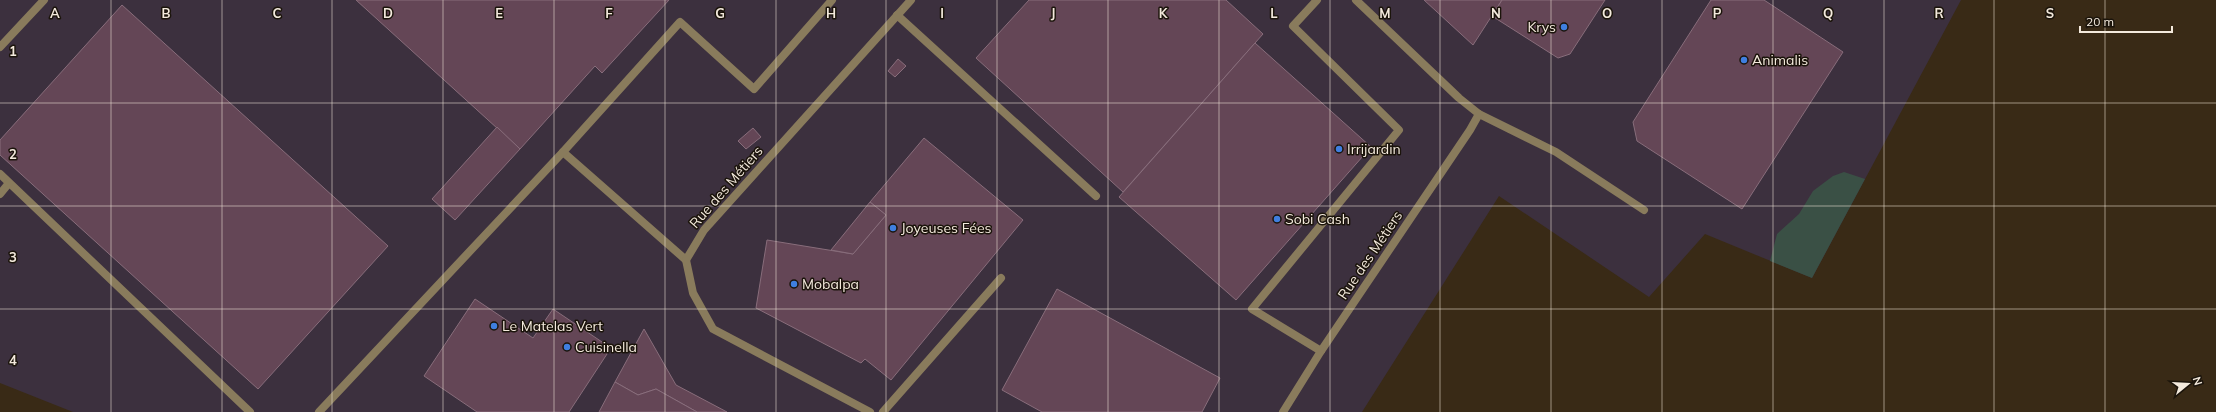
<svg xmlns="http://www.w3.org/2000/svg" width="2216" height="412" font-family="Mulish,sans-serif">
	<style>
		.commercial { fill: #3c303e }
		.green { fill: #3a5045 }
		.building { fill: #644656; stroke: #886d7b }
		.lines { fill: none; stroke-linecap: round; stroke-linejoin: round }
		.service { stroke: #897b5c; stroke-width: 8 }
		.minor { stroke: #897b5c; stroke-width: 8 }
		.grid { fill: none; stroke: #f4eadd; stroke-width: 1; stroke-opacity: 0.55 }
		.shop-dot { fill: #3f7fe0; stroke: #1b140b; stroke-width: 1.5 }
		.labels { text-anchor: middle; stroke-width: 3; stroke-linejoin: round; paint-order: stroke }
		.poi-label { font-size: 14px; fill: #f4eadd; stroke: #1b140b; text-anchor: start }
		.street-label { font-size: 14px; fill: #f4eadd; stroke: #1b140b }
		.grid-label { font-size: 13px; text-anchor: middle; font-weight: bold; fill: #f4eadd; stroke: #1b140b; stroke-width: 3; stroke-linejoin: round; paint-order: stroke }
	</style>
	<rect width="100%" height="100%" fill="#392a16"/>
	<polygon class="commercial" points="0,0 1961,0 1812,278 1705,234 1649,297 1499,196 1362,412 73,412 0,383"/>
	<polygon class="green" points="1844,172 1865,179 1812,278 1770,261 1777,234 1799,214 1813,191 1833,176"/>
	<g class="building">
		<polygon points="356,0 669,0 602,73 595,66 520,149"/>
		<polygon points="1029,0 1226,0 1263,34 1123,192 976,58"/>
		<polygon points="1424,0 1502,0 1473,45"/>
		<polygon points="1502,0 1605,0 1570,54 1558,58 1492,16"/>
		<polygon points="1711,0 1764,0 1843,52 1742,209 1637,141 1633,122"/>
		<polygon points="122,5 388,246 258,389 0,155 0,140"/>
		<polygon points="1255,43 1371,147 1236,300 1119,197"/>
		<polygon points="898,59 906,66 895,77 888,71"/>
		<polygon points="497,127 520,149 455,220 432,199"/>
		<polygon points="753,128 761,137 746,149 738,141"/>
		<polygon points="924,138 1023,220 891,380 865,359 861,363 756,308 767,240 853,254 886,215 870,202"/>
		<polygon points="870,202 886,215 853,254 831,250"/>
		<polygon points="1057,289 1220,378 1202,412 1042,412 1002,390"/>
		<polygon points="475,299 533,338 553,309 605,344 607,354 569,412 477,412 424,376"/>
		<polygon points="644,329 676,385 727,412 697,412 656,389 638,395 615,382"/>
		<polygon points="615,382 638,395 656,389 697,412 599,412"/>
	</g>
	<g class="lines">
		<g class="service">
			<polyline points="1317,0 1293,26 1399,130 1252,309 1321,351"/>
			<polyline points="897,15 1096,196"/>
			<polyline points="0,47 44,0"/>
			<polyline points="563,152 686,260"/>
			<polyline points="0,174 250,412"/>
			<polyline points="0,194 9,183"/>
			<polyline points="319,412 563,152 680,22 754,89 832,0"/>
			<polyline points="883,412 1001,278"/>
		</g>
		<g class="minor">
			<polyline points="1356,0 1459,98 1479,114 1556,152 1644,210"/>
			<polyline points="870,412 713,329 693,293 686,260 704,230 911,0"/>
			<polyline points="1283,412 1321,351 1470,130 1479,114"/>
		</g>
	</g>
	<path class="grid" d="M 111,0 L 111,412M 222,0 L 222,412M 332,0 L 332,412M 443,0 L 443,412M 554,0 L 554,412M 665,0 L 665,412M 776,0 L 776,412M 886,0 L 886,412M 997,0 L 997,412M 1108,0 L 1108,412M 1219,0 L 1219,412M 1330,0 L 1330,412M 1440,0 L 1440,412M 1551,0 L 1551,412M 1662,0 L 1662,412M 1773,0 L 1773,412M 1884,0 L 1884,412M 1994,0 L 1994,412M 2105,0 L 2105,412M 0,103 L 2216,103M 0,206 L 2216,206M 0,309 L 2216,309"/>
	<g class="shop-dot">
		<circle cx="1564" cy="27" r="4"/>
		<circle cx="1744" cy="60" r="4"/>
		<circle cx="1339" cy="149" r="4"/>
		<circle cx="1277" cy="219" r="4"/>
		<circle cx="893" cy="228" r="4"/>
		<circle cx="794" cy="284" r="4"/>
		<circle cx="494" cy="326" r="4"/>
		<circle cx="567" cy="347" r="4"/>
	</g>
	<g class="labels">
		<g class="poi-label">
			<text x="1556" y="32" text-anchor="end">Krys</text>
			<text x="1752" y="65">Animalis</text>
			<text x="1347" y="154">Irrijardin</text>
			<text x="1285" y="224">Sobi Cash</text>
			<text x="901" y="233">Joyeuses Fées</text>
			<text x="802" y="289">Mobalpa</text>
			<text x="502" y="331">Le Matelas Vert</text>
			<text x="575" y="352">Cuisinella</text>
		</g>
		<g class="street-label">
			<text transform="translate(726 187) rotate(-49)" y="5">Rue des Métiers</text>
			<text transform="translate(1370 255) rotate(-56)" y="5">Rue des Métiers</text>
		</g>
	</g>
	<g class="grid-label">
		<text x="55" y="18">A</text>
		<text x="166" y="18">B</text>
		<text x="277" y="18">C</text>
		<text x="388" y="18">D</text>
		<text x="499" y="18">E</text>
		<text x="609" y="18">F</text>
		<text x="720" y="18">G</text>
		<text x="831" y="18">H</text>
		<text x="942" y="18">I</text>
		<text x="1053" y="18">J</text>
		<text x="1163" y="18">K</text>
		<text x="1274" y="18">L</text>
		<text x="1385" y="18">M</text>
		<text x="1496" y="18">N</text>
		<text x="1607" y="18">O</text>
		<text x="1717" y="18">P</text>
		<text x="1828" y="18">Q</text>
		<text x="1939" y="18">R</text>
		<text x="2050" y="18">S</text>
		<text x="13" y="56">1</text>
		<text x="13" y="159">2</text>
		<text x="13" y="262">3</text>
		<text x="13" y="365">4</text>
	</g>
	<g transform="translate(2188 384) rotate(72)" stroke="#1b140b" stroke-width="3" paint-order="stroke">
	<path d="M0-3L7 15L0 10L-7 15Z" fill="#f4eadd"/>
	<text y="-6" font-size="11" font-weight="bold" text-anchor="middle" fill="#f4eadd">N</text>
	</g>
	<path d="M2080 26v6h92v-6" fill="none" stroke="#f4eadd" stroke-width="2"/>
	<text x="2086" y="26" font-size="12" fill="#f4eadd" stroke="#1b140b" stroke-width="3" paint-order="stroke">20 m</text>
</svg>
